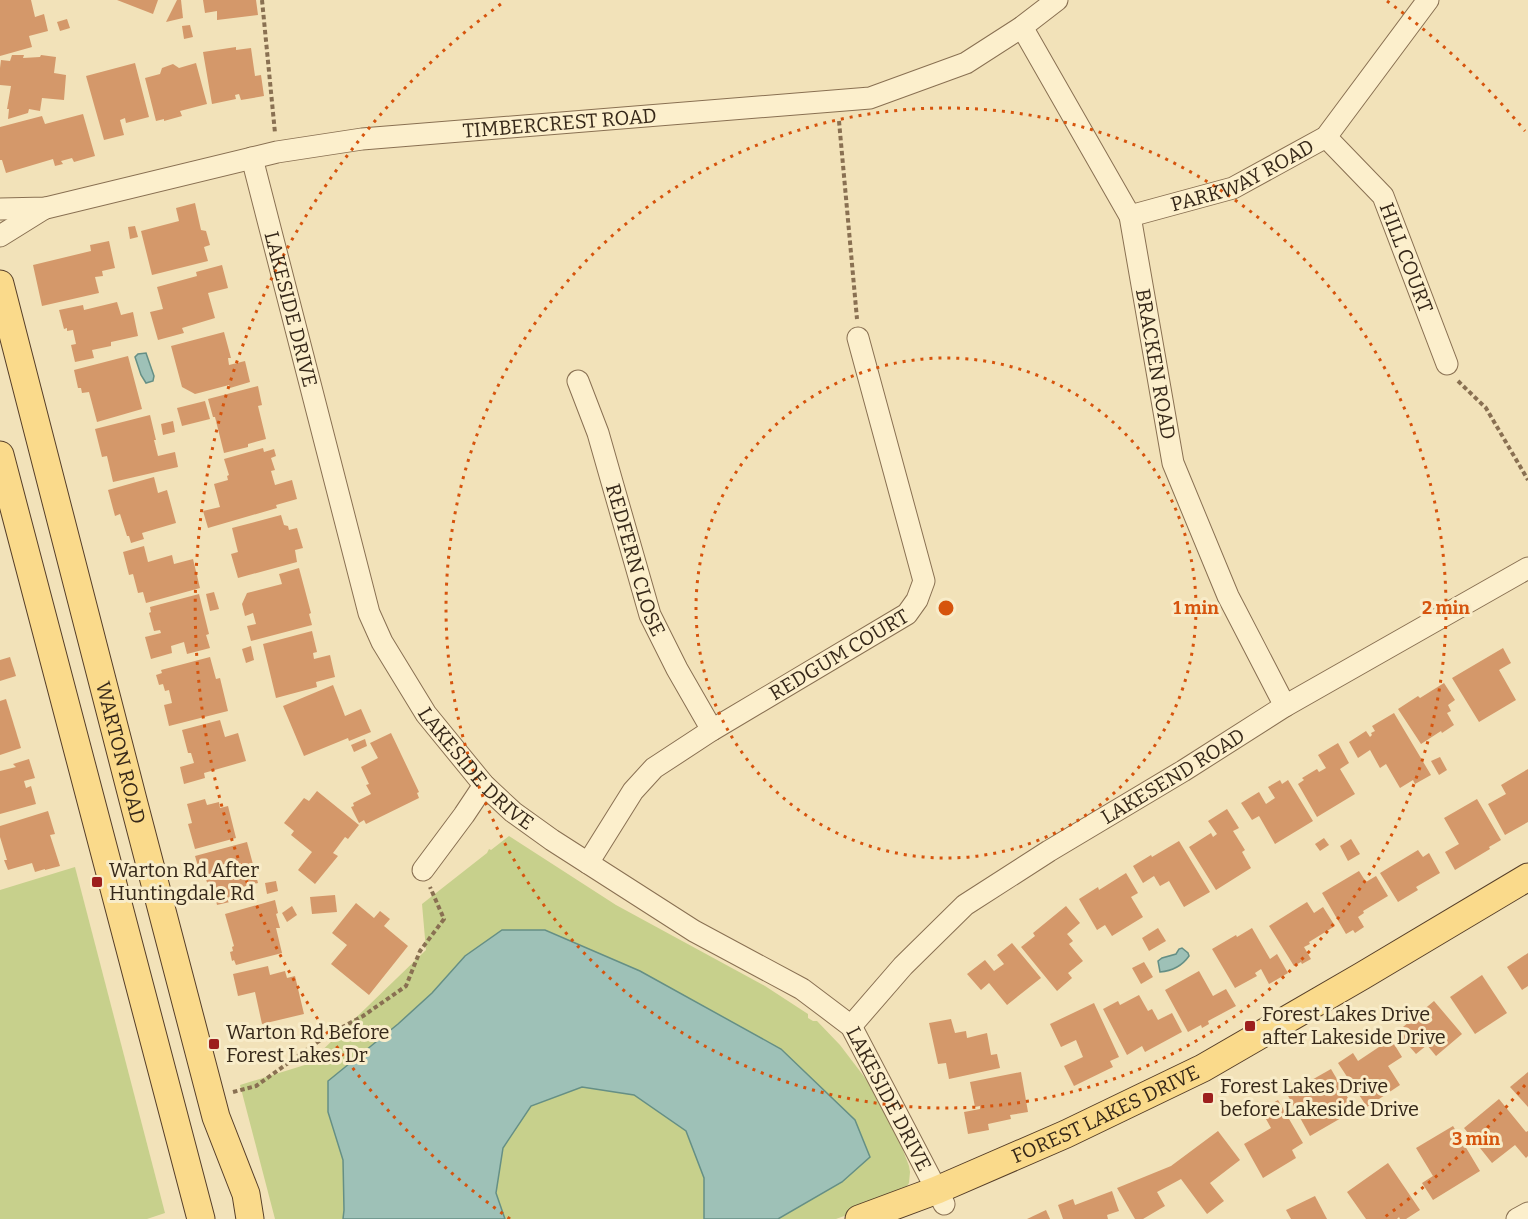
<svg xmlns="http://www.w3.org/2000/svg" width="1528" height="1219" font-family="Bitter,serif">
	<style>
		.green { fill: #c7d08c }
		.water { fill: #9ec1b7; stroke: #658f85; stroke-width: 1.5 }
		.building { fill: #d4986a }
		.lines { fill: none; stroke-linecap: round; stroke-linejoin: round }
		.minor-casing { stroke: #897052; stroke-width: 23 }
		.major-casing { stroke: #563e28; stroke-width: 29 }
		.path { stroke: #897052; stroke-width: 4; stroke-dasharray: 4.5 3; stroke-linecap: butt }
		.minor { stroke: #fcefcc; stroke-width: 21 }
		.major { stroke: #fada8b; stroke-width: 27 }
		.ring { fill: none; stroke: #d6540d; stroke-width: 3; stroke-dasharray: 3 6 }
		.poi-dot { fill: #9d1f1d; stroke: #f8ecc9; stroke-width: 2 }
		.labels { text-anchor: middle; stroke-width: 6; stroke-linejoin: round; paint-order: stroke }
		.street-label { font-size: 20px; fill: #362819; stroke: #f8ecc9 }
		.poi-label { font-size: 20px; fill: #362819; stroke: #f8ecc9; text-anchor: start }
		.centre { fill: #d6540d; stroke: #f8ecc9; stroke-width: 3 }
		.ring-label { font-size: 18px; text-anchor: middle; font-weight: bold; fill: #d6540d; stroke: #f8ecc9; stroke-width: 6; stroke-linejoin: round; paint-order: stroke }
	</style>
	<rect width="100%" height="100%" fill="#f2e2b9"/>
	<g class="green">
		<polygon points="509,836 616,905 765,986 808,1014 808,1018 813,1021 817,1021 840,1045 872,1087 901,1145 909,1166 910,1172 909,1183 904,1191 899,1196 836,1219 275,1219 240,1085 308,1064 426,950 422,904 487,853 489,849 491,850"/>
		<polygon points="75,867 165,1213 147,1219 0,1219 0,890"/>
	</g>
	<g class="water">
		<polygon points="146,353 154,376 153,381 146,383 141,375 135,357 138,354"/>
		<polygon points="502,930 545,930 640,971 781,1049 855,1120 870,1157 842,1182 778,1219 704,1219 704,1178 686,1131 634,1095 582,1087 531,1106 503,1148 496,1193 505,1219 343,1219 344,1210 343,1160 328,1112 328,1081 398,1024 432,993 465,956"/>
		<path d="M 1182,948 L 1188,953 L 1189,956 C 1182,966 1172,971 1160,972 L 1158,961 L 1162,958 L 1176,954 L 1179,949 Z"/>
	</g>
	<g class="building">
		<polygon points="0,0 31,0 35,17 44,14 48,31 29,36 32,47 0,56"/>
		<polygon points="117,0 158,0 153,14"/>
		<polygon points="177,0 181,0 183,18 166,22"/>
		<polygon points="203,0 256,0 258,15 217,20 217,11 205,13"/>
		<polygon points="67,19 70,28 60,31 57,22"/>
		<polygon points="190,25 193,37 184,39 182,26"/>
		<polygon points="236,47 236,50 251,48 255,76 261,75 264,96 241,100 239,94 235,95 236,99 212,104 203,52"/>
		<polygon points="12,55 24,55 23,58 40,57 41,55 56,57 54,73 66,75 64,100 42,98 40,111 29,109 28,113 8,119 9,109 7,109 11,86 0,85 0,68 1,60 10,61"/>
		<polygon points="135,63 149,117 126,123 125,118 120,120 124,135 104,140 86,76"/>
		<polygon points="196,63 207,104 180,111 182,116 164,121 164,119 156,121 145,78 160,74 162,68 173,64 179,68"/>
		<polygon points="83,114 95,156 74,162 72,158 61,161 63,164 55,166 53,159 6,173 2,160 0,160 0,127 42,116 45,124"/>
		<polygon points="195,203 201,230 206,231 210,245 204,247 208,261 152,275 141,231 179,221 176,208"/>
		<polygon points="135,226 138,237 130,239 128,227"/>
		<polygon points="109,241 115,268 102,271 103,276 95,277 99,293 42,306 33,265 91,251 90,245"/>
		<polygon points="222,265 228,288 208,293 215,318 182,328 184,333 158,340 150,312 163,309 157,287 197,276 196,272"/>
		<polygon points="117,302 121,315 133,312 138,336 111,342 111,346 92,350 94,358 75,362 71,345 76,344 73,330 67,331 67,328 64,329 59,310 83,305 84,310"/>
		<polygon points="224,332 231,358 228,358 229,365 245,361 250,382 230,388 229,385 195,394 182,387 171,346"/>
		<polygon points="128,356 142,409 97,422 89,392 82,393 81,388 78,388 74,370"/>
		<polygon points="258,386 262,405 258,406 266,439 248,444 248,447 224,453 215,417 213,417 208,399"/>
		<polygon points="205,401 210,419 182,426 177,408"/>
		<polygon points="150,415 156,440 154,440 158,456 175,452 178,467 113,482 107,456 102,457 95,429"/>
		<polygon points="173,421 175,432 163,435 161,424"/>
		<polygon points="263,448 264,452 274,449 276,456 271,458 275,470 271,471 275,485 292,480 297,499 276,505 277,508 208,528 203,511 220,507 214,484 228,480 227,476 229,475 224,459"/>
		<polygon points="154,477 158,493 167,490 176,523 142,533 144,539 131,543 129,536 127,536 120,514 115,516 108,490"/>
		<polygon points="281,515 284,525 288,526 289,530 297,528 303,548 295,550 297,562 238,578 231,554 238,552 232,528"/>
		<polygon points="144,546 148,562 172,555 174,564 193,559 200,588 146,603 143,592 138,593 133,574 129,575 123,552"/>
		<polygon points="299,568 311,613 309,614 312,625 251,641 247,626 256,624 253,613 245,616 242,604 247,593 282,584 279,574"/>
		<polygon points="214,592 219,609 210,611 206,594"/>
		<polygon points="199,594 209,634 206,635 210,648 187,654 184,642 171,646 172,653 151,659 145,637 161,633 160,630 154,631 149,613 151,612 150,607"/>
		<polygon points="312,631 317,652 313,653 314,659 330,655 335,677 316,682 317,687 276,698 263,644"/>
		<polygon points="251,646 254,660 246,663 242,649"/>
		<polygon points="1503,648 1511,663 1499,670 1516,700 1479,722 1452,678"/>
		<polygon points="10,657 16,676 0,681 0,660"/>
		<polygon points="210,657 216,679 220,678 228,711 169,726 164,705 172,703 169,690 165,691 163,684 159,685 156,675 162,673 161,670"/>
		<polygon points="1444,683 1455,700 1448,705 1451,711 1447,713 1454,725 1442,733 1441,731 1421,744 1398,709 1418,696 1420,698"/>
		<polygon points="333,685 345,716 361,709 371,732 349,741 348,738 304,756 283,706"/>
		<polygon points="6,699 21,748 0,755 0,701"/>
		<polygon points="1394,713 1431,775 1415,784 1413,780 1400,788 1386,764 1380,768 1370,750 1358,758 1349,742 1366,731 1370,737 1372,735 1371,733 1375,731 1372,726"/>
		<polygon points="220,720 225,737 238,733 246,761 204,773 205,778 184,784 180,767 194,763 191,753 188,753 182,730"/>
		<polygon points="391,733 419,792 417,793 419,798 366,824 364,820 359,823 351,807 354,806 353,803 371,794 366,785 369,784 361,767 378,758 370,743"/>
		<polygon points="365,739 367,746 354,752 351,745"/>
		<polygon points="1338,743 1349,763 1340,769 1355,794 1317,817 1298,784 1304,780 1302,778 1317,769 1319,772 1326,768 1318,755"/>
		<polygon points="1440,757 1447,770 1439,775 1431,761"/>
		<polygon points="29,759 35,778 24,781 26,788 31,786 36,804 0,814 0,771 16,767 13,764"/>
		<polygon points="1528,769 1528,822 1505,835 1488,804 1506,794 1501,785"/>
		<polygon points="1280,780 1282,784 1288,780 1313,821 1275,844 1259,816 1252,820 1241,803 1259,792 1266,804 1275,798 1268,787"/>
		<polygon points="317,791 359,825 348,839 345,837 333,853 338,856 315,884 298,870 312,852 291,835 294,831 284,823 304,798 309,801"/>
		<polygon points="205,799 207,805 219,802 220,808 228,806 236,838 195,849 188,824 192,823 187,804"/>
		<polygon points="1477,799 1501,840 1489,847 1490,849 1455,870 1445,852 1459,844 1444,818"/>
		<polygon points="1227,809 1239,828 1233,831 1245,850 1242,852 1251,868 1216,890 1189,847 1211,833 1213,837 1217,834 1208,821"/>
		<polygon points="48,811 55,834 50,835 60,866 45,870 45,869 35,872 32,863 8,870 4,860 7,860 0,837 0,826"/>
		<polygon points="1324,838 1329,845 1320,851 1315,844"/>
		<polygon points="1351,839 1360,854 1348,861 1340,846"/>
		<polygon points="1179,841 1210,892 1184,907 1169,881 1160,886 1154,876 1143,883 1133,866 1151,855 1152,857"/>
		<polygon points="247,842 258,883 231,890 234,901 217,905 214,892 210,893 206,879 202,880 195,856"/>
		<polygon points="1418,850 1423,857 1429,853 1440,873 1416,887 1418,890 1398,902 1380,873"/>
		<polygon points="1359,871 1366,882 1376,876 1388,896 1363,911 1364,913 1358,917 1364,927 1355,933 1353,930 1346,934 1322,893"/>
		<polygon points="1126,873 1138,893 1131,897 1143,917 1112,936 1105,925 1097,930 1079,899 1098,887 1099,890"/>
		<polygon points="276,881 278,891 267,894 265,883"/>
		<polygon points="335,895 337,912 312,914 310,897"/>
		<polygon points="275,900 278,913 276,914 280,928 276,928 282,953 236,965 234,960 232,961 230,952 233,951 232,947 234,946 225,914"/>
		<polygon points="1307,902 1314,913 1323,907 1335,926 1309,942 1310,944 1304,947 1311,959 1302,964 1301,962 1294,966 1269,926"/>
		<polygon points="356,903 374,918 380,911 390,919 384,926 408,946 369,995 331,964 347,945 332,933"/>
		<polygon points="292,906 297,915 287,922 282,913"/>
		<polygon points="1066,906 1080,923 1067,934 1073,941 1069,944 1083,961 1068,973 1072,978 1057,991 1021,947 1035,936 1033,933"/>
		<polygon points="1158,928 1166,941 1149,951 1142,938"/>
		<polygon points="1252,928 1270,959 1277,954 1288,973 1269,984 1261,969 1255,973 1257,976 1235,988 1212,949 1236,935 1237,937"/>
		<polygon points="1012,943 1041,978 1007,1005 989,983 981,990 967,974 985,960 994,971 1004,964 997,955"/>
		<polygon points="1528,953 1528,986 1522,990 1507,967"/>
		<polygon points="1144,962 1153,977 1141,984 1132,968"/>
		<polygon points="268,966 270,975 285,971 287,978 295,976 304,1014 262,1024 255,992 238,996 233,974"/>
		<polygon points="1199,971 1213,996 1226,989 1236,1006 1208,1021 1209,1024 1202,1028 1201,1025 1188,1032 1165,990"/>
		<polygon points="1482,975 1507,1013 1475,1034 1450,997"/>
		<polygon points="1139,995 1148,1011 1152,1009 1158,1020 1172,1013 1182,1032 1145,1052 1142,1046 1127,1055 1103,1009 1118,1001 1120,1005"/>
		<polygon points="1434,1001 1462,1034 1436,1056 1427,1045 1416,1054 1397,1032"/>
		<polygon points="1094,1003 1119,1057 1110,1061 1113,1067 1074,1086 1064,1066 1083,1057 1076,1040 1061,1047 1050,1024"/>
		<polygon points="951,1019 955,1033 966,1031 967,1038 987,1033 991,1055 997,1054 1000,1068 949,1079 946,1063 938,1064 929,1023"/>
		<polygon points="1391,1039 1402,1057 1388,1066 1400,1085 1367,1107 1338,1063 1353,1053 1358,1061"/>
		<polygon points="1331,1069 1355,1110 1310,1136 1287,1094"/>
		<polygon points="1021,1072 1028,1112 1010,1115 1011,1119 988,1124 989,1130 968,1134 964,1112 980,1109 980,1106 975,1107 970,1082"/>
		<polygon points="1528,1072 1528,1107 1510,1087"/>
		<polygon points="1499,1099 1526,1132 1528,1131 1528,1156 1526,1158 1515,1145 1492,1163 1464,1128"/>
		<polygon points="1278,1100 1303,1143 1292,1150 1296,1158 1263,1178 1244,1144 1271,1128 1261,1110"/>
		<polygon points="1453,1126 1480,1171 1433,1200 1422,1183 1433,1176 1416,1148"/>
		<polygon points="1218,1131 1240,1160 1210,1183 1224,1201 1207,1214 1181,1179 1157,1192 1165,1206 1143,1219 1135,1219 1117,1188 1171,1166"/>
		<polygon points="1388,1163 1420,1210 1406,1219 1400,1219 1399,1217 1397,1219 1366,1219 1347,1192"/>
		<polygon points="1112,1191 1119,1211 1107,1215 1108,1219 1063,1219 1058,1205 1073,1199 1075,1205"/>
		<polygon points="1315,1196 1327,1219 1291,1219 1286,1210"/>
		<polygon points="1046,1210 1050,1219 1027,1219"/>
	</g>
	<g class="lines">
		<defs>
			<g id="minor">
				<path id="s1" d="M 1022,27 L 1130,216 L 1173,463 L 1228,596 L 1285,706"/>
				<path id="s2" d="M 1326,137 L 1383,196 L 1447,364"/>
				<path id="s3" d="M 252,158 L 369,613 L 382,642 L 426,714 L 484,785 L 513,812 L 552,840 L 694,931 L 802,989 L 851,1026 L 944,1204"/>
				<path id="s4" d="M 0,209 L 46,208 L 277,152 L 362,139 L 870,98 L 966,63 L 1022,27 L 1057,0"/>
				<path id="s5" d="M 1130,216 L 1233,188 L 1326,137 L 1428,0"/>
				<polyline points="0,236 45,208"/>
				<path id="s6" d="M 578,381 L 598,433 L 650,615 L 677,669 L 712,730"/>
				<path id="s7" d="M 588,863 L 633,791 L 654,768 L 712,730 L 907,614 L 917,600 L 924,581 L 858,338"/>
				<polyline points="423,870 464,815 484,785"/>
				<path id="s8" d="M 851,1026 L 903,966 L 965,905 L 1049,851 L 1183,771 L 1285,706 L 1528,568"/>
				<polyline points="1517,1219 1528,1213"/>
			</g>
			<g id="major">
				<path id="s9" d="M 0,284 L 133,800 L 216,1117 L 246,1194 L 250,1219"/>
				<polyline points="0,455 201,1219"/>
				<path id="s10" d="M 859,1219 L 937,1190 L 1066,1134 L 1203,1068 L 1362,976 L 1528,877"/>
			</g>
		</defs>
		<use href="#minor" class="minor-casing"/>
		<use href="#major" class="major-casing"/>
		<g class="path">
			<polyline points="262,0 275,133"/>
			<polyline points="839,121 857,319"/>
			<polyline points="1458,381 1486,408 1528,480"/>
			<polyline points="233,1092 256,1086 326,1036 363,1016 406,986 420,951 444,919 430,887"/>
		</g>
		<use href="#minor" class="minor"/>
		<use href="#major" class="major"/>
	</g>
	<g class="ring">
		<circle cx="946" cy="608" r="250"/>
		<circle cx="946" cy="608" r="500"/>
		<path d="M1525 1085A750 750 0 0 1 1382 1219M510 1219A750 750 0 0 1 505 1M1387 1A750 750 0 0 1 1525 131"/>
	</g>
	<g class="poi-dot">
		<rect x="91" y="876" width="12" height="12" rx="3"/>
		<rect x="1244" y="1020" width="12" height="12" rx="3"/>
		<rect x="208" y="1038" width="12" height="12" rx="3"/>
		<rect x="1202" y="1092" width="12" height="12" rx="3"/>
	</g>
	<g class="labels">
		<g class="street-label">
			<text dy="7" stroke="none"><textPath href="#s4" startOffset="568">TIMBERCREST ROAD</textPath></text>
			<text dy="7" stroke="none"><textPath href="#s5" startOffset="120">PARKWAY ROAD</textPath></text>
			<text dy="7" stroke="none"><textPath href="#s2" startOffset="148">HILL COURT</textPath></text>
			<text dy="7" stroke="none"><textPath href="#s3" startOffset="156">LAKESIDE DRIVE</textPath></text>
			<text dy="7" stroke="none"><textPath href="#s1" startOffset="368">BRACKEN ROAD</textPath></text>
			<text dy="7" stroke="none"><textPath href="#s6" startOffset="188">REDFERN CLOSE</textPath></text>
			<text dy="7" stroke="none"><textPath href="#s7" startOffset="333">REDGUM COURT</textPath></text>
			<text dy="7" stroke="none"><textPath href="#s9" startOffset="484">WARTON ROAD</textPath></text>
			<text dy="7" stroke="none"><textPath href="#s3" startOffset="660">LAKESIDE DRIVE</textPath></text>
			<text dy="7" stroke="none"><textPath href="#s8" startOffset="411">LAKESEND ROAD</textPath></text>
			<text dy="7" stroke="none"><textPath href="#s3" startOffset="1200">LAKESIDE DRIVE</textPath></text>
			<text dy="7" stroke="none"><textPath href="#s10" startOffset="268">FOREST LAKES DRIVE</textPath></text>
		</g>
		<g class="poi-label">
			<text x="109" y="877">Warton Rd After<tspan x="109" dy="23">Huntingdale Rd</tspan></text>
			<text x="1262" y="1021">Forest Lakes Drive<tspan x="1262" dy="23">after Lakeside Drive</tspan></text>
			<text x="226" y="1039">Warton Rd Before<tspan x="226" dy="23">Forest Lakes Dr</tspan></text>
			<text x="1220" y="1093">Forest Lakes Drive<tspan x="1220" dy="23">before Lakeside Drive</tspan></text>
		</g>
	</g>
	<circle cx="946" cy="608" r="9" class="centre"/>
	<g class="ring-label">
		<text x="1196" y="614">1 min</text>
		<text x="1446" y="614">2 min</text>
		<text x="1476" y="1145">3 min</text>
	</g>
</svg>
